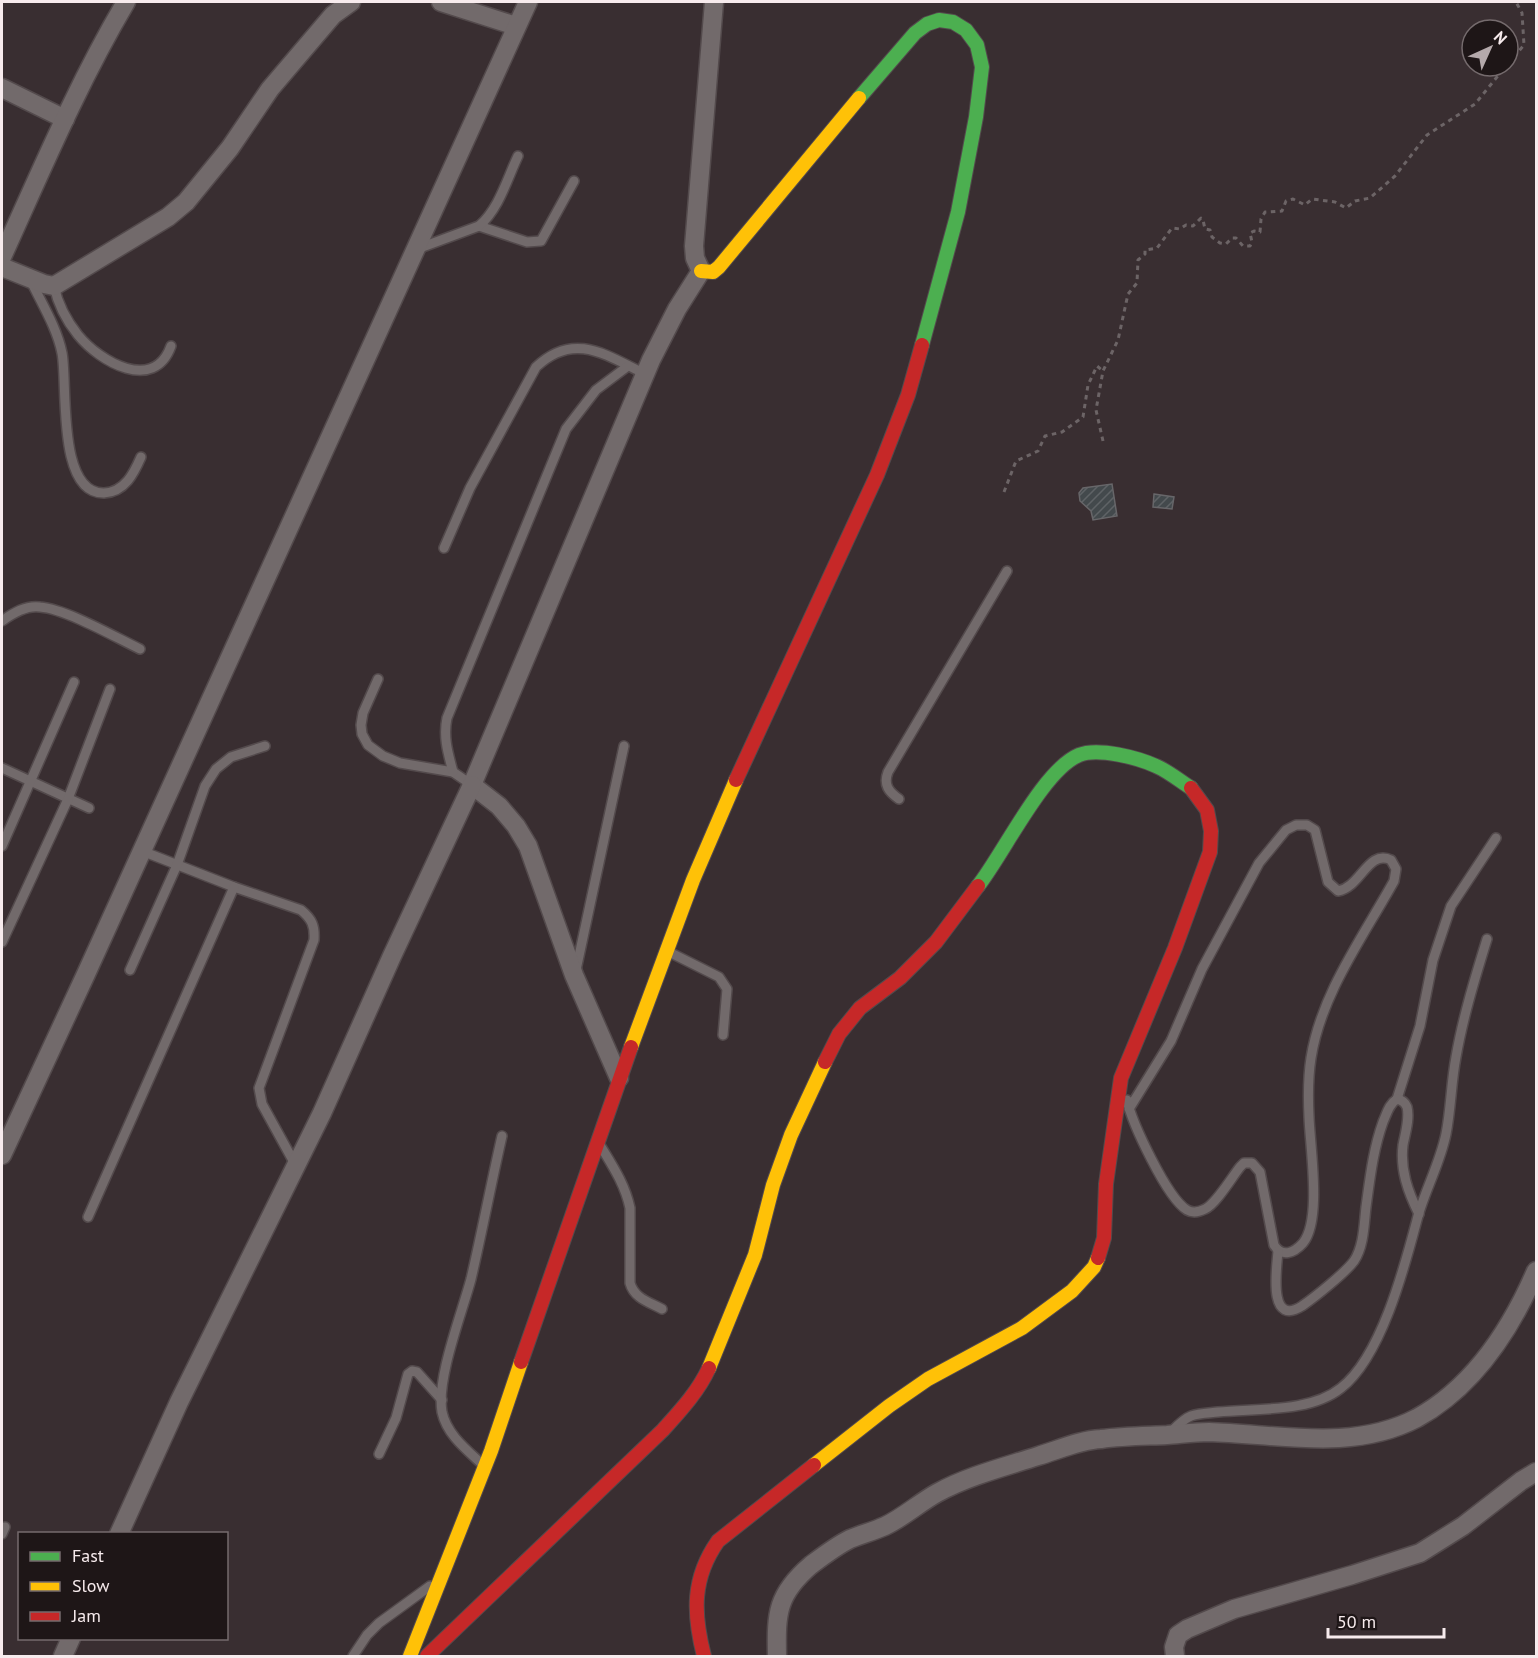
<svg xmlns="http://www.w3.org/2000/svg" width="1538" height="1658" font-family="'PT Sans',sans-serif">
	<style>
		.building { fill: url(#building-hatch); stroke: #676669; stroke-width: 1.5 }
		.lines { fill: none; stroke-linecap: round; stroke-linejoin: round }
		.lane-casing { stroke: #534a4c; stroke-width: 12 }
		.street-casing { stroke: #534a4c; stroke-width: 21 }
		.fast-casing { stroke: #534a4c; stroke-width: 16 }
		.slow-casing { stroke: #534a4c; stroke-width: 16 }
		.jam-casing { stroke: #534a4c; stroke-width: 16 }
		.path { stroke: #6c6466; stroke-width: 3; stroke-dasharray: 4.5 4.5; stroke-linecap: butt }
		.lane { stroke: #726a6b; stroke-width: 9 }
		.street { stroke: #726a6b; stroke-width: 18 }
		.fast { stroke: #4caf50; stroke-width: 14 }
		.slow { stroke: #ffc107; stroke-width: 14 }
		.jam { stroke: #c62828; stroke-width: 14 }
	</style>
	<defs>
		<pattern id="building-hatch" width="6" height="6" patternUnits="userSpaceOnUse" patternTransform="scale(1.5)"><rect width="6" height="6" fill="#43494c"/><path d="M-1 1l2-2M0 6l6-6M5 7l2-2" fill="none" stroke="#5f6366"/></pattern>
	</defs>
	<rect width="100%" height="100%" fill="#392e31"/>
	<g class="building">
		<polygon points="1112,484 1117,516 1093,520 1091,511 1080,501 1079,493 1083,488"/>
		<polygon points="1154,494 1174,497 1172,509 1153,507"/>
	</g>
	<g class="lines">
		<defs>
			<g id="lane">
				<polyline points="479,226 527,242 541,241 574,181"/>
				<path d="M 417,249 L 479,226 C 499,209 507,179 518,156"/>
				<path d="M 31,281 C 42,304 57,328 62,353 C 68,382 56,494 104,493 C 125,492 134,473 141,457"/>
				<path d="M 54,286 C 58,305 66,320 78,335 C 100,362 154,393 171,346"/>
				<path d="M 444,548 L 470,488 L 536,367 C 574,331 606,355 645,374"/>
				<path d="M 2,621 C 13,613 26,605 40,607 C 66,609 115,637 140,649"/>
				<polyline points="378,679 363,713 361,725 362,734 368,745 383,756 400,763 453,772 472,785"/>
				<polyline points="2,768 89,808"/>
				<path d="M 453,772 C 448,753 443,737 447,718 L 566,429 L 596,390 L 628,366"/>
				<path d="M 899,799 C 889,792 883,785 888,772 L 1007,571"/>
				<polyline points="2,846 74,682"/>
				<path d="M 142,851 L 234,887 L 301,910 C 312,919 315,926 314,940 L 259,1088 L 262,1104 L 295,1164"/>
				<polyline points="2,942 68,799 110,689"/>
				<polyline points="669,952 719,977 727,989 723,1035"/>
				<polyline points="130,970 177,865 205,786 216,769 231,757 265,746"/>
				<polyline points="576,970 624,746"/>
				<polyline points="1397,1099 1420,1026 1433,960 1451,906 1496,838"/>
				<path d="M 1127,1100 C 1132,1123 1167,1198 1187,1210 C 1192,1213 1199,1212 1205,1209 C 1216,1204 1232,1177 1240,1167 L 1244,1163 L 1252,1163 L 1260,1172 L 1274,1245 C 1282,1258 1294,1253 1303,1243 C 1322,1220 1310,1147 1309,1117 C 1308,1097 1308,1077 1311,1058 C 1321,994 1363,937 1394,881 L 1396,869 L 1391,860 C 1368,849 1361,887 1338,891 L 1328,882 L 1315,830 L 1307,825 L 1296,825 L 1286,830 L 1259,863 L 1202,969 L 1171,1041 L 1129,1109"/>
				<path d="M 600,1145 C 612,1165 625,1184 630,1208 L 630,1283 C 634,1298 649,1302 662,1309"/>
				<polyline points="88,1217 234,887"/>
				<path d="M 1278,1251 C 1277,1266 1267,1328 1302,1306 C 1315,1297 1345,1273 1354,1261 C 1364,1246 1364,1224 1366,1207 C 1370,1178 1373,1150 1383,1122 C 1387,1113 1389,1104 1397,1099 C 1402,1100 1405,1102 1407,1107 C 1410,1119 1405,1134 1403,1145 C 1400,1170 1408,1192 1419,1214"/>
				<path d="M 1170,1433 C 1176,1427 1183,1419 1191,1416 C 1199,1413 1210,1413 1218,1412 C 1256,1408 1310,1413 1341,1388 C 1382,1356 1405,1265 1418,1216 C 1426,1188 1440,1163 1446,1134 C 1451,1109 1451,1083 1456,1057 C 1463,1017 1475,978 1487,939"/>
				<polyline points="379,1454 396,1418 408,1374 412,1371 417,1372 442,1400"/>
				<path d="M 483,1465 C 467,1450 447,1435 442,1412 C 436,1379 462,1313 471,1279 C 482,1232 491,1184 502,1136"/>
				<polyline points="2,1534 5,1527"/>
				<polyline points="353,1656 367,1635 379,1623 430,1586"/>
			</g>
			<g id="street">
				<polyline points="441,2 516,26"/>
				<polyline points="2,88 65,119"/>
				<path d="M 2,257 C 41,171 78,83 126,2"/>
				<polyline points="2,267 44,284 54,286 168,217 186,202 230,148 270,89 333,15 351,2"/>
				<polyline points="619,1078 574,975 528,846 516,826 499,806 472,785 651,360 677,309 701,271 695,258 694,246 714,2"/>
				<polyline points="2,1155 86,974 528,2"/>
				<polyline points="119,1534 179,1402 322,1113 392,956 472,785"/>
				<polyline points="63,1656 71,1638"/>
				<path d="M 777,1656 C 776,1613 777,1594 811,1565 C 823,1556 836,1546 850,1539 C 862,1534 874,1531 885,1526 C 904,1517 919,1503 937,1493 C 968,1476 1004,1467 1038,1456 C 1058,1450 1080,1440 1101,1439 C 1123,1436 1145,1436 1167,1435 C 1181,1434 1195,1432 1209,1432 C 1278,1434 1352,1452 1417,1418 C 1473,1387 1511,1329 1536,1271"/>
				<polyline points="1175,1656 1174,1647 1178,1635 1187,1629 1234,1609 1352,1575 1420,1553 1463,1526 1521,1481 1536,1472"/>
			</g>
			<g id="fast">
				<polyline points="859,98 915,33 927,24 939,20 953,22 966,30 977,45 982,67 976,117 958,212 922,345"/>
				<path d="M 978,886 C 1004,853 1043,770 1079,755 C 1098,747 1138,758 1156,766 C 1168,771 1180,781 1191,788"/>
			</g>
			<g id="slow">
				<polyline points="701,271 713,272 719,267 859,98"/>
				<polyline points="631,1047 693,880 736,780"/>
				<polyline points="709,1368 755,1255 773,1185 791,1135 825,1062"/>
				<polyline points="814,1465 889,1406 928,1379 1022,1328 1072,1291 1094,1267 1098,1258"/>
				<polyline points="410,1656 491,1451 521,1362"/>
			</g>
			<g id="jam">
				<polyline points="736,780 877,475 908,395 922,345"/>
				<polyline points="825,1062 839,1034 860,1008 900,978 936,942 978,886"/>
				<polyline points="1098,1258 1104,1238 1106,1184 1121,1078 1175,948 1210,852 1211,831 1207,810 1191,788"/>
				<polyline points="521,1362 631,1047"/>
				<path d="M 427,1656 L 663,1430 C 680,1411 698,1392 709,1368"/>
				<path d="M 704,1656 C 693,1613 692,1578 718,1541 L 814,1465"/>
			</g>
		</defs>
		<use href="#lane" class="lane-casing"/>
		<use href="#street" class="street-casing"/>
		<use href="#fast" class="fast-casing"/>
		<use href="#slow" class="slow-casing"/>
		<use href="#jam" class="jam-casing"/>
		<g class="path">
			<polyline points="1508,64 1524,45 1522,13 1516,2"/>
			<polyline points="1103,441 1096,410 1103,371 1118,340 1128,294 1137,283 1138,260 1145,254 1145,250 1157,248 1172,228 1180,229 1186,225 1193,226 1201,218 1203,220 1205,229 1210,230 1212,237 1220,243 1226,244 1232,238 1236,238 1243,246 1250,246 1252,242 1250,233 1254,231 1260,232 1261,219 1265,212 1282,211 1286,201 1293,199 1305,205 1312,199 1335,202 1346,208 1355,201 1370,198 1395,176 1427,135 1475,104 1506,66"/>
			<polyline points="1004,492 1016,461 1038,451 1045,436 1062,432 1083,417 1088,385 1097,366 1103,371"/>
		</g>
		<use href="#lane" class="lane"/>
		<use href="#street" class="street"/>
		<use href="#fast" class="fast"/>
		<use href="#slow" class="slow"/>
		<use href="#jam" class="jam"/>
	</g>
	<rect width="1538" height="1658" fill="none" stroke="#f7ebed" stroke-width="6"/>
	<rect x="18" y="1532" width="210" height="108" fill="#1e1617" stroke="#756b6d" stroke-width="1.5"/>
	<rect x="30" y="1552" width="30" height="9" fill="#4caf50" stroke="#756b6d" stroke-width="1.5"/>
	<text x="72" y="1562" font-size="18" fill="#f7ebed">Fast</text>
	<rect x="30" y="1582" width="30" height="9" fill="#ffc107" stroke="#756b6d" stroke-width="1.5"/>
	<text x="72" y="1592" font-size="18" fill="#f7ebed">Slow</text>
	<rect x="30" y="1612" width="30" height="9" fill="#c62828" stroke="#756b6d" stroke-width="1.5"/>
	<text x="72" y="1622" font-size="18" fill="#f7ebed">Jam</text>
	<g transform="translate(1490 48) rotate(45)"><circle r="28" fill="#1e1617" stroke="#756b6d" stroke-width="1.5"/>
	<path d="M0-4.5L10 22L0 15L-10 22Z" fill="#b4a9ab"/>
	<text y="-9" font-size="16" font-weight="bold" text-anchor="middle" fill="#f7ebed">N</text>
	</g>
	<path d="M1328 1628v9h116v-9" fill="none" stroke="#f7ebed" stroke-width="3"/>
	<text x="1337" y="1628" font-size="18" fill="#f7ebed" stroke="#1e1617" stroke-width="4.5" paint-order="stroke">50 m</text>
</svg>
